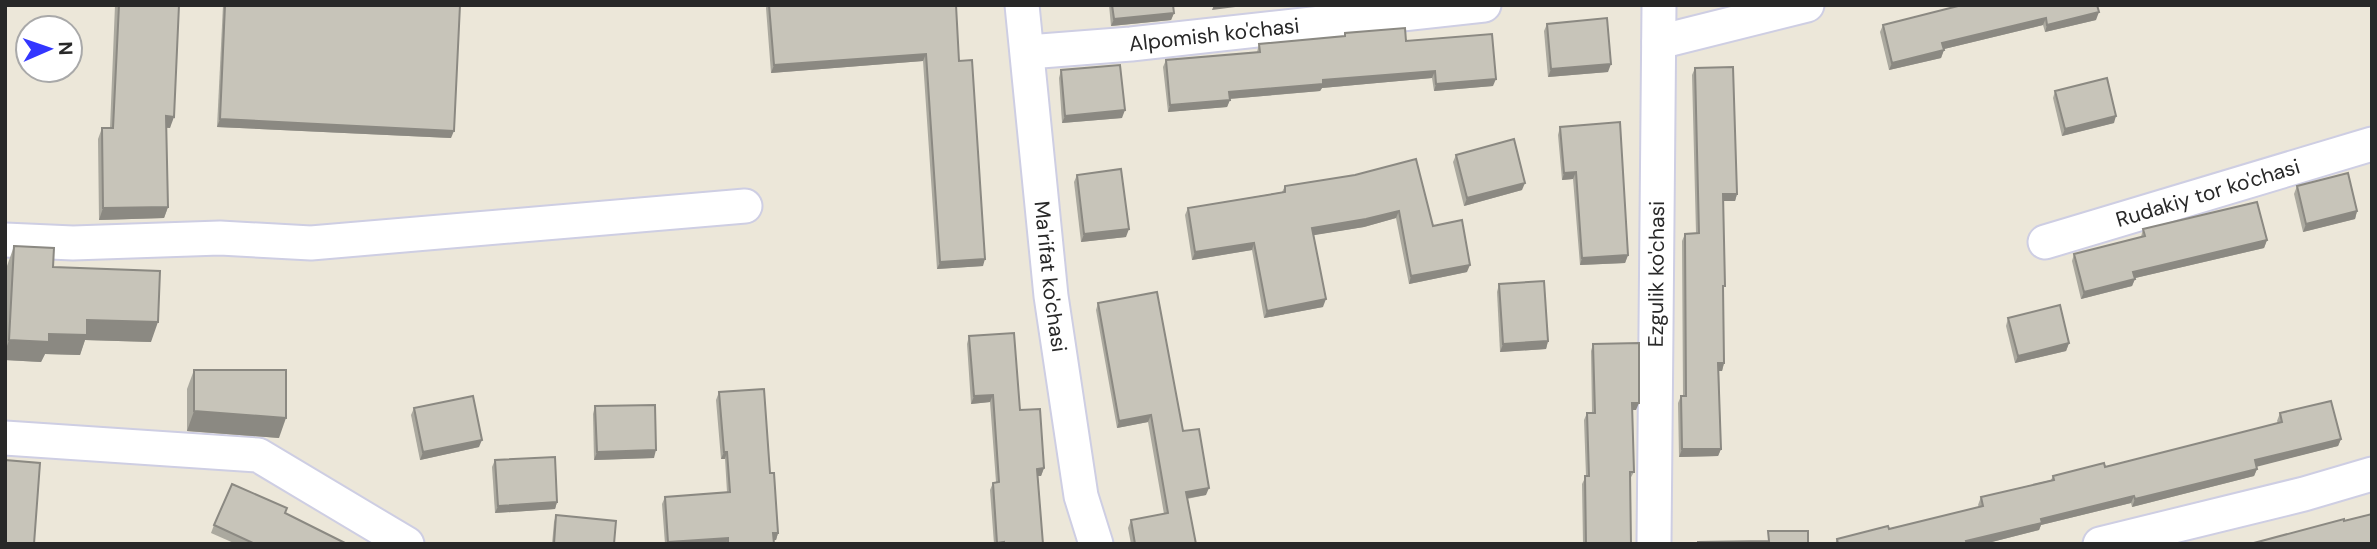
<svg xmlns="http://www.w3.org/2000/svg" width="2377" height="549" font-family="'DM Sans',sans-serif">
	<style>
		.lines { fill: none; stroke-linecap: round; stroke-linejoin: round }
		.minor-casing { stroke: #cecee3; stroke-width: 37 }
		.minor { stroke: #fff; stroke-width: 33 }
		.wall { fill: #aba99f }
		.shaded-wall { fill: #8b8982 }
		.building { fill: #c7c4b9; stroke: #8b8982; stroke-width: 2 }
		.labels { text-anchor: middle; stroke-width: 5; stroke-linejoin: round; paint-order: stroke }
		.street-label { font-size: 21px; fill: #282828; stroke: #fff }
	</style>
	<rect width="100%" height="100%" fill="#ece7d9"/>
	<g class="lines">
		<defs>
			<g id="minor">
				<path id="s1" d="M 1022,5 L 1051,296 L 1081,496 L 1096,544"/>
				<polyline points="1659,42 1807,5"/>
				<path id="s2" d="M 1028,52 L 1131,44 L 1484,5"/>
				<polyline points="5,240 73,243 220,238 311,243 745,206"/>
				<path id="s3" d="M 2045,242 L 2372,144"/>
				<polyline points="5,438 258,455 407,544"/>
				<path id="s4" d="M 1654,544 L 1659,5"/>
				<polyline points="2100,544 2304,494 2372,474"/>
			</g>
		</defs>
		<use href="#minor" class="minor-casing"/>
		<use href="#minor" class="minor"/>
	</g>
	<g class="wall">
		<polygon points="115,5 179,5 170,128 166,128 168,207 164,218 99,220 98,139 102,128 110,128"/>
		<polygon points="223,5 460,5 451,138 217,127"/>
		<polygon points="767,5 956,5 959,61 983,266 937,269 923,61 771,73 766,8"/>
		<polygon points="1109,5 1173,5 1174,13 1171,20 1111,26"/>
		<polygon points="1958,5 2097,5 2096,20 2045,32 2043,25 1944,49 1941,58 1889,70 1880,32 1883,25 1958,6"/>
		<polygon points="1547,24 1608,72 1548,77 1544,31"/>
		<polygon points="1345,33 1406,41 1493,86 1434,91 1432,78 1322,88 1320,91 1230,99 1227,107 1168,112 1163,67 1166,60 1257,52 1259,44 1344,37"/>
		<polygon points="1695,68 1737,194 1735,201 1724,201 1723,292 1724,363 1722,371 1719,371 1721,449 1718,456 1679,457 1678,403 1681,396 1683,396 1682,241 1685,234 1696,233 1692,75"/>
		<polygon points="1061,70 1122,118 1062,123 1059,78"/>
		<polygon points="2055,91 2114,123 2062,136 2053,98"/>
		<polygon points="1560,127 1628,255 1625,263 1580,265 1573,179 1562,180 1558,135"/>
		<polygon points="1456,155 1522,190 1464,206 1453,162"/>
		<polygon points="1077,175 1126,237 1081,242 1074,182"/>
		<polygon points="1355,175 1433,226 1467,272 1409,284 1396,218 1364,227 1313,235 1323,307 1264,318 1252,250 1192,260 1185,215 1188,208 1282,192 1285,186"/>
		<polygon points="2297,186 2357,211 2355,219 2303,232 2294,194"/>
		<polygon points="2143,229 2267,240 2264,248 2135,278 2132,286 2081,299 2072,261 2074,254 2141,237"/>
		<polygon points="14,246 53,267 151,342 85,340 80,355 45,354 41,362 5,360 5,298 7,266"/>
		<polygon points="1499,284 1548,341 1546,349 1500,352 1497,292"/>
		<polygon points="1098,303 1183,431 1206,495 1187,499 1196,544 1131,544 1128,528 1131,520 1164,514 1148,422 1117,428 1096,310"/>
		<polygon points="2008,318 2069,343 2066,351 2015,363 2006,326"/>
		<polygon points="969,336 1020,410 1044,468 1041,476 1038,476 1043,544 994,544 990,490 993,483 996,482 990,402 971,404 967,344"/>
		<polygon points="1593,344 1636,410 1632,410 1634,472 1630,479 1631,544 1583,544 1582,484 1586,476 1584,420 1587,413 1592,413 1591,351"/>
		<polygon points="194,370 279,438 187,431 187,389"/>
		<polygon points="719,392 770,473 778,533 776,540 774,540 774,544 665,544 662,504 665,497 727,492 725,459 721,459 716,400"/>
		<polygon points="595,406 654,458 594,460 593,414"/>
		<polygon points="414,408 479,447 420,460 411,415"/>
		<polygon points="2280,413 2341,439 2338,446 2256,466 2257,469 2254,476 2132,507 2131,503 2041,525 2039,530 1984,544 1835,544 1837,539 1889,529 1979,507 1978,505 1981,497 2051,480 2053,476 2105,467 2278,423 2277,421"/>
		<polygon points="495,460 557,502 555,509 495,513 492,467"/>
		<polygon points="285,513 347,544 236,544 211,533 214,525"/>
		<polygon points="556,515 614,544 552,544 554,522"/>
	</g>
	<g class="shaded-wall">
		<polygon points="1214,5 1251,5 1212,10"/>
		<polygon points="2099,12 2096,20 2045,32 2047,25"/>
		<polygon points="1174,13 1171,20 1111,26 1114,19"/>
		<polygon points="2046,18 2043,25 1940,50 1942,43"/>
		<polygon points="1944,50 1941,58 1889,70 1892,63"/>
		<polygon points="926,54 923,61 771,73 774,65"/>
		<polygon points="1611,64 1608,72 1548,77 1551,69"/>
		<polygon points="1435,71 1432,78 1322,88 1320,91 1227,99 1229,92 1323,80"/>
		<polygon points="1496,79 1493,86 1434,91 1436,84"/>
		<polygon points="1230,100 1227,107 1168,112 1170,105"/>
		<polygon points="1125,110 1122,118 1062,123 1065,116"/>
		<polygon points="166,116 174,117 170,128 162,127"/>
		<polygon points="2116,116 2114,123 2062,136 2065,129"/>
		<polygon points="220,119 454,131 451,138 217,127"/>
		<polygon points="1576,172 1573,179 1562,180 1564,173"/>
		<polygon points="1525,183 1522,190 1464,206 1467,198"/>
		<polygon points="1723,194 1737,194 1735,201 1721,201"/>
		<polygon points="168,207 164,218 99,220 103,208"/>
		<polygon points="1399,211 1396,218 1364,227 1309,236 1312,228"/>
		<polygon points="2357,211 2355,219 2303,232 2306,224"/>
		<polygon points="1129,229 1126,237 1081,242 1084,234"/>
		<polygon points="2267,240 2264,248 2131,279 2133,272"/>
		<polygon points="1254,243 1252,250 1192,260 1195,252"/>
		<polygon points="1628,255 1625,263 1580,265 1582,258"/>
		<polygon points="985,259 983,266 937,269 940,262"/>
		<polygon points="1470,265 1467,272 1409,284 1411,276"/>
		<polygon points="2135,279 2132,286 2081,299 2084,292"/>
		<polygon points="1326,299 1323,307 1264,318 1267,311"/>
		<polygon points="87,320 158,322 151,342 85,340 80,355 45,354 41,362 5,360 5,352 9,340 49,334"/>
		<polygon points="1548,341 1546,349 1500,352 1503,344"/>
		<polygon points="2069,343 2066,351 2015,363 2018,356"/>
		<polygon points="1718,363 1724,363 1722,371 1716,371"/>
		<polygon points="993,395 990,402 971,404 974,396"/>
		<polygon points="1632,403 1639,403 1636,410 1629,410"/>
		<polygon points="194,411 286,418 279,438 187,431"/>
		<polygon points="1151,415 1148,422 1117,428 1119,421"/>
		<polygon points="2341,439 2338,446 2252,468 2255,460"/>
		<polygon points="482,440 479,447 420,460 423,452"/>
		<polygon points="1682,449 1721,449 1718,456 1679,457"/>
		<polygon points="656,450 654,458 594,460 597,452"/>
		<polygon points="724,452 727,452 725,459 721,459"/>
		<polygon points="1044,468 1041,476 1035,476 1037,469"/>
		<polygon points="2257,469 2254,476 2132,507 2135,499"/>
		<polygon points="1209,488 1206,495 1183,499 1186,492"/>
		<polygon points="2134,496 2131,503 2041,525 2039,530 1984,544 1965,544 1966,541 2041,519"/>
		<polygon points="557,502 555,509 495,513 498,506"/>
		<polygon points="773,533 778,533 776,540 770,541"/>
		<polygon points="728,538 726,544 668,544 668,542"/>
	</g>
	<g class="building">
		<polygon points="119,5 179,5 174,117 166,116 168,207 103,208 102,128 113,128"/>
		<polygon points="225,5 460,5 454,131 220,119"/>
		<polygon points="769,5 956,5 959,61 972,60 985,259 940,262 926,54 774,65"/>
		<polygon points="1112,5 1173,5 1174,13 1114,19"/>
		<polygon points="1962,5 2097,5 2099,12 2047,25 2046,18 1942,43 1944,50 1892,63 1883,25"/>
		<polygon points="1607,18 1611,64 1551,69 1547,24"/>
		<polygon points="1405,28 1406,41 1492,34 1496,79 1436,84 1435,71 1323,80 1323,84 1229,92 1230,100 1170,105 1166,60 1260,52 1259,44 1345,36 1345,33"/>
		<polygon points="1120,65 1125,110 1065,116 1061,70"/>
		<polygon points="1733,67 1737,194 1723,194 1725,286 1723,286 1724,363 1718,363 1721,449 1682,449 1681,396 1686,396 1685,234 1699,233 1695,68"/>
		<polygon points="2107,78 2116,116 2065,129 2055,91"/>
		<polygon points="1620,122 1628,255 1582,258 1576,172 1564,173 1560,127"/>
		<polygon points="1514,139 1525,183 1467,198 1456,155"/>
		<polygon points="1416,159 1433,226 1462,220 1470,265 1411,276 1399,211 1366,219 1312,228 1326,299 1267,311 1254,243 1195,252 1188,208 1285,192 1285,186 1355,175"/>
		<polygon points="1121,169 1129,229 1084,234 1077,175"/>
		<polygon points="2348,173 2357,211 2306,224 2297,186"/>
		<polygon points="2257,202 2267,240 2133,272 2135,279 2084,292 2074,254 2145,236 2143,229"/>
		<polygon points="14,246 54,248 53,267 160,271 158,322 87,320 87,335 49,334 49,342 9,340"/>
		<polygon points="1544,281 1548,341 1503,344 1499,284"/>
		<polygon points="1157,292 1183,431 1199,429 1209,488 1186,492 1196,544 1135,544 1131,520 1168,513 1151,415 1119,421 1098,303"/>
		<polygon points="2060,305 2069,343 2018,356 2008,318"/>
		<polygon points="1014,333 1020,410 1040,409 1044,468 1037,469 1043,544 1004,544 1004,542 997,543 993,483 999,482 993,395 974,396 969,336"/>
		<polygon points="1639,343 1639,403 1632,403 1634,472 1630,472 1631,544 1586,544 1585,476 1589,476 1587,413 1595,413 1593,344"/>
		<polygon points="194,370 286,370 286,418 194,411"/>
		<polygon points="764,389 770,473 774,473 778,533 773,533 774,544 728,544 728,538 668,542 665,497 730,492 727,452 724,452 719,392"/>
		<polygon points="473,396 482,440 423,452 414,408"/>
		<polygon points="2331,401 2341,439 2255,460 2257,469 2135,499 2134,496 2041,519 2042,523 1966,541 1967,544 1838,544 1837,539 1888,526 1889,529 1983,506 1981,497 2054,480 2053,476 2104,463 2105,467 2282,422 2280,413"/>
		<polygon points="655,405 656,450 597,452 595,406"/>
		<polygon points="555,457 557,502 498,506 495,460"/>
		<polygon points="5,460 40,463 34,544 5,544"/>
		<polygon points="232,484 287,508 285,513 347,544 255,544 214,525"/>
		<polygon points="2372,514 2372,544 2250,544 2344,519 2344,521"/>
		<polygon points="556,515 616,521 614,544 554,544"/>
		<polygon points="1768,531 1808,531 1808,544 1698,544 1698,542 1769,541"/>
	</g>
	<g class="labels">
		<g class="street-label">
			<text dy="7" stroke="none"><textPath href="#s2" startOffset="187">Alpomish ko'chasi</textPath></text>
			<text dy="7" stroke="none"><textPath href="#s3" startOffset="170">Rudakiy tor ko'chasi</textPath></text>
			<text dy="7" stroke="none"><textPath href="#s4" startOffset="270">Ezgulik ko'chasi</textPath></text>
			<text dy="7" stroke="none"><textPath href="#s1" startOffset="273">Ma'rifat ko'chasi</textPath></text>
		</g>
	</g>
	<rect width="2377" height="549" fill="none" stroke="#282828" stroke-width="14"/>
	<g transform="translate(49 49) rotate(88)"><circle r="33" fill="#ffffff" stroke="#a9a9a9" stroke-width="2"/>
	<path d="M0-5L12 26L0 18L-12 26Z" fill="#3336ff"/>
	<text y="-10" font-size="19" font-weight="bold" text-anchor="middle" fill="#282828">N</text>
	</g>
</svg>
